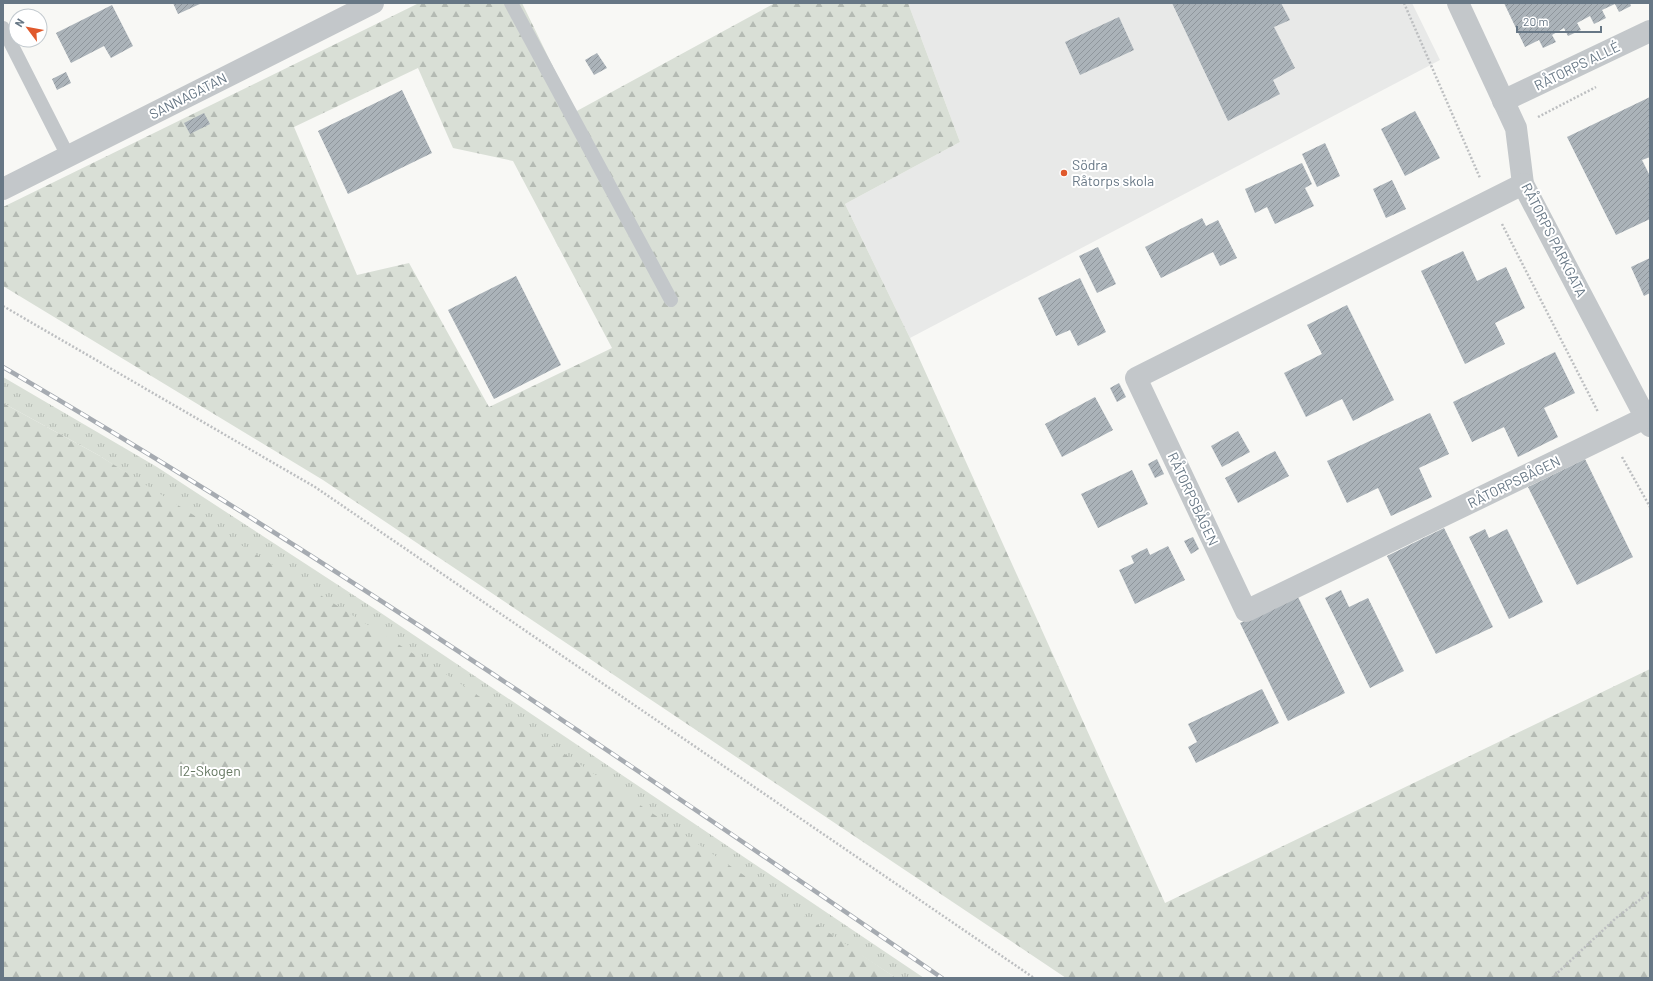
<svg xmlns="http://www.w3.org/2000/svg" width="1653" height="981" font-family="Barlow,sans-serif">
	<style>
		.built { fill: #e8e9e8 }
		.grass { fill: url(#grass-tufts) }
		.forest { fill: url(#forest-firs); fill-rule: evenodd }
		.building { fill: url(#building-hatch) }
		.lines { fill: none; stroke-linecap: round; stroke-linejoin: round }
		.path { stroke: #bdbfc1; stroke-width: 2.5; stroke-dasharray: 2 2; stroke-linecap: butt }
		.service { stroke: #c3c7ca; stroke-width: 14 }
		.minor { stroke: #c3c7ca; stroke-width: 22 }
		.rail-casing { stroke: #a6abb1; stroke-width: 4.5 }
		.rail { stroke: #fff; stroke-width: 3; stroke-dasharray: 9; stroke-linecap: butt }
		.poi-dot { fill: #e0592c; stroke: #fff; stroke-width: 1.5 }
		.labels { text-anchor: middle; stroke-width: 4; stroke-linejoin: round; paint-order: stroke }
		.street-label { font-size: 14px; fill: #677785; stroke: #fff }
		.poi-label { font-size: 14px; fill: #677785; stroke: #fff; text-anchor: start }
		.park-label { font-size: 14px; fill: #667862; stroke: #fff }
	</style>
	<defs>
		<pattern id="grass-tufts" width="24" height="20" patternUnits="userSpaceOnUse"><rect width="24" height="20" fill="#d9dfd6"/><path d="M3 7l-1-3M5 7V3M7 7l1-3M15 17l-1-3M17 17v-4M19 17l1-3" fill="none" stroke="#b4bab3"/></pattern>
		<pattern id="forest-firs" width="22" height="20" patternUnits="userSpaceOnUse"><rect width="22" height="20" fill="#d9dfd6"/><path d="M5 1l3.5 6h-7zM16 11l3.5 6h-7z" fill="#b4bab3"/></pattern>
		<pattern id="building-hatch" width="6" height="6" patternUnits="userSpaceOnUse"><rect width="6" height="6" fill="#abb3b9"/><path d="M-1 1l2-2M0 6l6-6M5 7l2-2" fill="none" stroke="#8f969c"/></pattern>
	</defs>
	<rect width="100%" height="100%" fill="#f8f8f5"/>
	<polygon class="built" points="908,3 1412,3 1440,60 910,338 845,204 960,142"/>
	<polygon class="grass" points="3,377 157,467 381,613 924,978 896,978 100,456 3,403"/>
	<g class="forest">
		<path d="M 419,3 L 522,3 L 575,112 L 775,3 L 908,3 L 960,142 L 845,204 L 910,338 L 1165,903 L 1650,669 L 1650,978 L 1066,978 L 323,480 L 3,286 L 3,207 ZM 418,68 L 453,148 L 513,161 L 612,348 L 489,407 L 409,263 L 357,275 L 294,127 Z"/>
		<polygon points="3,403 100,456 455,680 896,978 3,978"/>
	</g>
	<g class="building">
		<polygon points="173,3 202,3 178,14"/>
		<polygon points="1172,3 1281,3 1290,20 1274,27 1295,68 1273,80 1280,94 1228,121"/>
		<polygon points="1504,3 1630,3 1631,6 1619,12 1615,4 1602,10 1606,18 1594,24 1590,16 1577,23 1581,30 1568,36 1564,28 1552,35 1556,42 1543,48 1539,40 1525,47"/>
		<polygon points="112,5 133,46 111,58 104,46 71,63 56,33"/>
		<polygon points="1119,17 1134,50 1080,75 1065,42"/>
		<polygon points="597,53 607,68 594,75 585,60"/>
		<polygon points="66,72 71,83 57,90 52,79"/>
		<polygon points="402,90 432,153 348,194 318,131"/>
		<polygon points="1650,97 1650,157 1642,160 1650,176 1650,219 1616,235 1567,137"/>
		<polygon points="1415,111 1440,158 1405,176 1381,129"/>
		<polygon points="204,113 210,124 190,134 184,123"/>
		<polygon points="1325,143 1340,176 1317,187 1302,154"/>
		<polygon points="1302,163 1312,184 1305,188 1314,206 1275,224 1267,207 1255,213 1245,189"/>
		<polygon points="1392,180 1406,209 1386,218 1373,189"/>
		<polygon points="1202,218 1206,226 1218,220 1237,258 1220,266 1213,252 1161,278 1145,247"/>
		<polygon points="1098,247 1116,284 1097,293 1079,256"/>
		<polygon points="1463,251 1477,281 1506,267 1525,308 1495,323 1505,344 1465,364 1421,271"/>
		<polygon points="1650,258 1650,293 1644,296 1631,267"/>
		<polygon points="516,276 561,365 494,399 448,310"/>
		<polygon points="1080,278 1106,332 1078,346 1070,330 1056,336 1038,298"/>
		<polygon points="1347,305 1394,400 1353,421 1342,399 1306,417 1284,373 1322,354 1307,325"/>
		<polygon points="1555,352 1575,393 1544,408 1558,437 1518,457 1504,427 1472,442 1453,402"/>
		<polygon points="1119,383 1126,397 1117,402 1110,388"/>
		<polygon points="1095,397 1113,430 1062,457 1045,424"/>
		<polygon points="1430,413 1449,454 1419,468 1432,497 1391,516 1378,488 1347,503 1327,461"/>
		<polygon points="1238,431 1250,452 1222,467 1211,446"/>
		<polygon points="1275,451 1289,476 1238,503 1225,478"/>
		<polygon points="1157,459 1164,474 1155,478 1148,464"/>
		<polygon points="1585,459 1633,557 1577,585 1528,487"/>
		<polygon points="1132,470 1148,504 1098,528 1081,494"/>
		<polygon points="1444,528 1493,627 1436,654 1387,556"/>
		<polygon points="1485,529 1489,538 1507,529 1543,602 1509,619 1469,537"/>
		<polygon points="1193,537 1199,549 1191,554 1184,541"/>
		<polygon points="1168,546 1185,580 1135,604 1119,570 1134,563 1131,556 1147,548 1150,555"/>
		<polygon points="1341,590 1349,607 1368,598 1404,671 1370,688 1325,598"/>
		<polygon points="1297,595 1345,693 1288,721 1240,623"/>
		<polygon points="1262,689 1279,723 1196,763 1188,747 1197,742 1188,724"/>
	</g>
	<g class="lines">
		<g class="path">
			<polyline points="1404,3 1480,178"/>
			<polyline points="1538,117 1596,87"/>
			<polyline points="1502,224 1598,412"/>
			<polyline points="3,306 315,487 1034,978"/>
			<polyline points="1622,457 1650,507"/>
			<polyline points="1552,978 1616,918 1650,892"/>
		</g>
		<g class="service">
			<polyline points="511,3 671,300"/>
			<polyline points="3,28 68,156"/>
		</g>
		<g class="minor">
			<polyline points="1458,3 1516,128 1523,184 1650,426"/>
			<polyline points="1503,101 1650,31"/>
			<polyline points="1523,184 1136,378 1246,611 1645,418"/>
			<polyline points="3,189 373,3"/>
		</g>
		<defs>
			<path id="rail" d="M 3,367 C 326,556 634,767 942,978"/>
		</defs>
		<use href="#rail" class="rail-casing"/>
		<use href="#rail" class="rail"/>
	</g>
	<circle class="poi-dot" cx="1064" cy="173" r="4"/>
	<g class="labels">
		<g class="street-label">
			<text transform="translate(1577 66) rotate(-26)" y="5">RÅTORPS ALLÉ</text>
			<text transform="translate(188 96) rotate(-27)" y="5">SANNAGATAN</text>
			<text transform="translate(1554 240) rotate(63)" y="5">RÅTORPS PARKGATA</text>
			<text transform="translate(1514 482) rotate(-26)" y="5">RÅTORPSBÅGEN</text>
			<text transform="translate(1193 499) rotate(65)" y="5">RÅTORPSBÅGEN</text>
		</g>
		<g class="poi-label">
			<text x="1072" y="170">Södra<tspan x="1072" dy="16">Råtorps skola</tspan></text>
		</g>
		<g class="park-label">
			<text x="210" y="776">I2-Skogen</text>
		</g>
	</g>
	<rect width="1653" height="981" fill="none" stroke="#677785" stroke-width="8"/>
	<g transform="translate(28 28) rotate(302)"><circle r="19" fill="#ffffff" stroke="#c2c9ce"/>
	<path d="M0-3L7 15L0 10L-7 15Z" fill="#e0592c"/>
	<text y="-6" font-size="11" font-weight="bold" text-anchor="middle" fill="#677785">N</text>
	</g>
	<path d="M1517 26v6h84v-6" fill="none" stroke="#677785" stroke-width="2"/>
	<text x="1523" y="26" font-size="12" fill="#677785" stroke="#ffffff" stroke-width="3" paint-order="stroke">20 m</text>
</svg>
